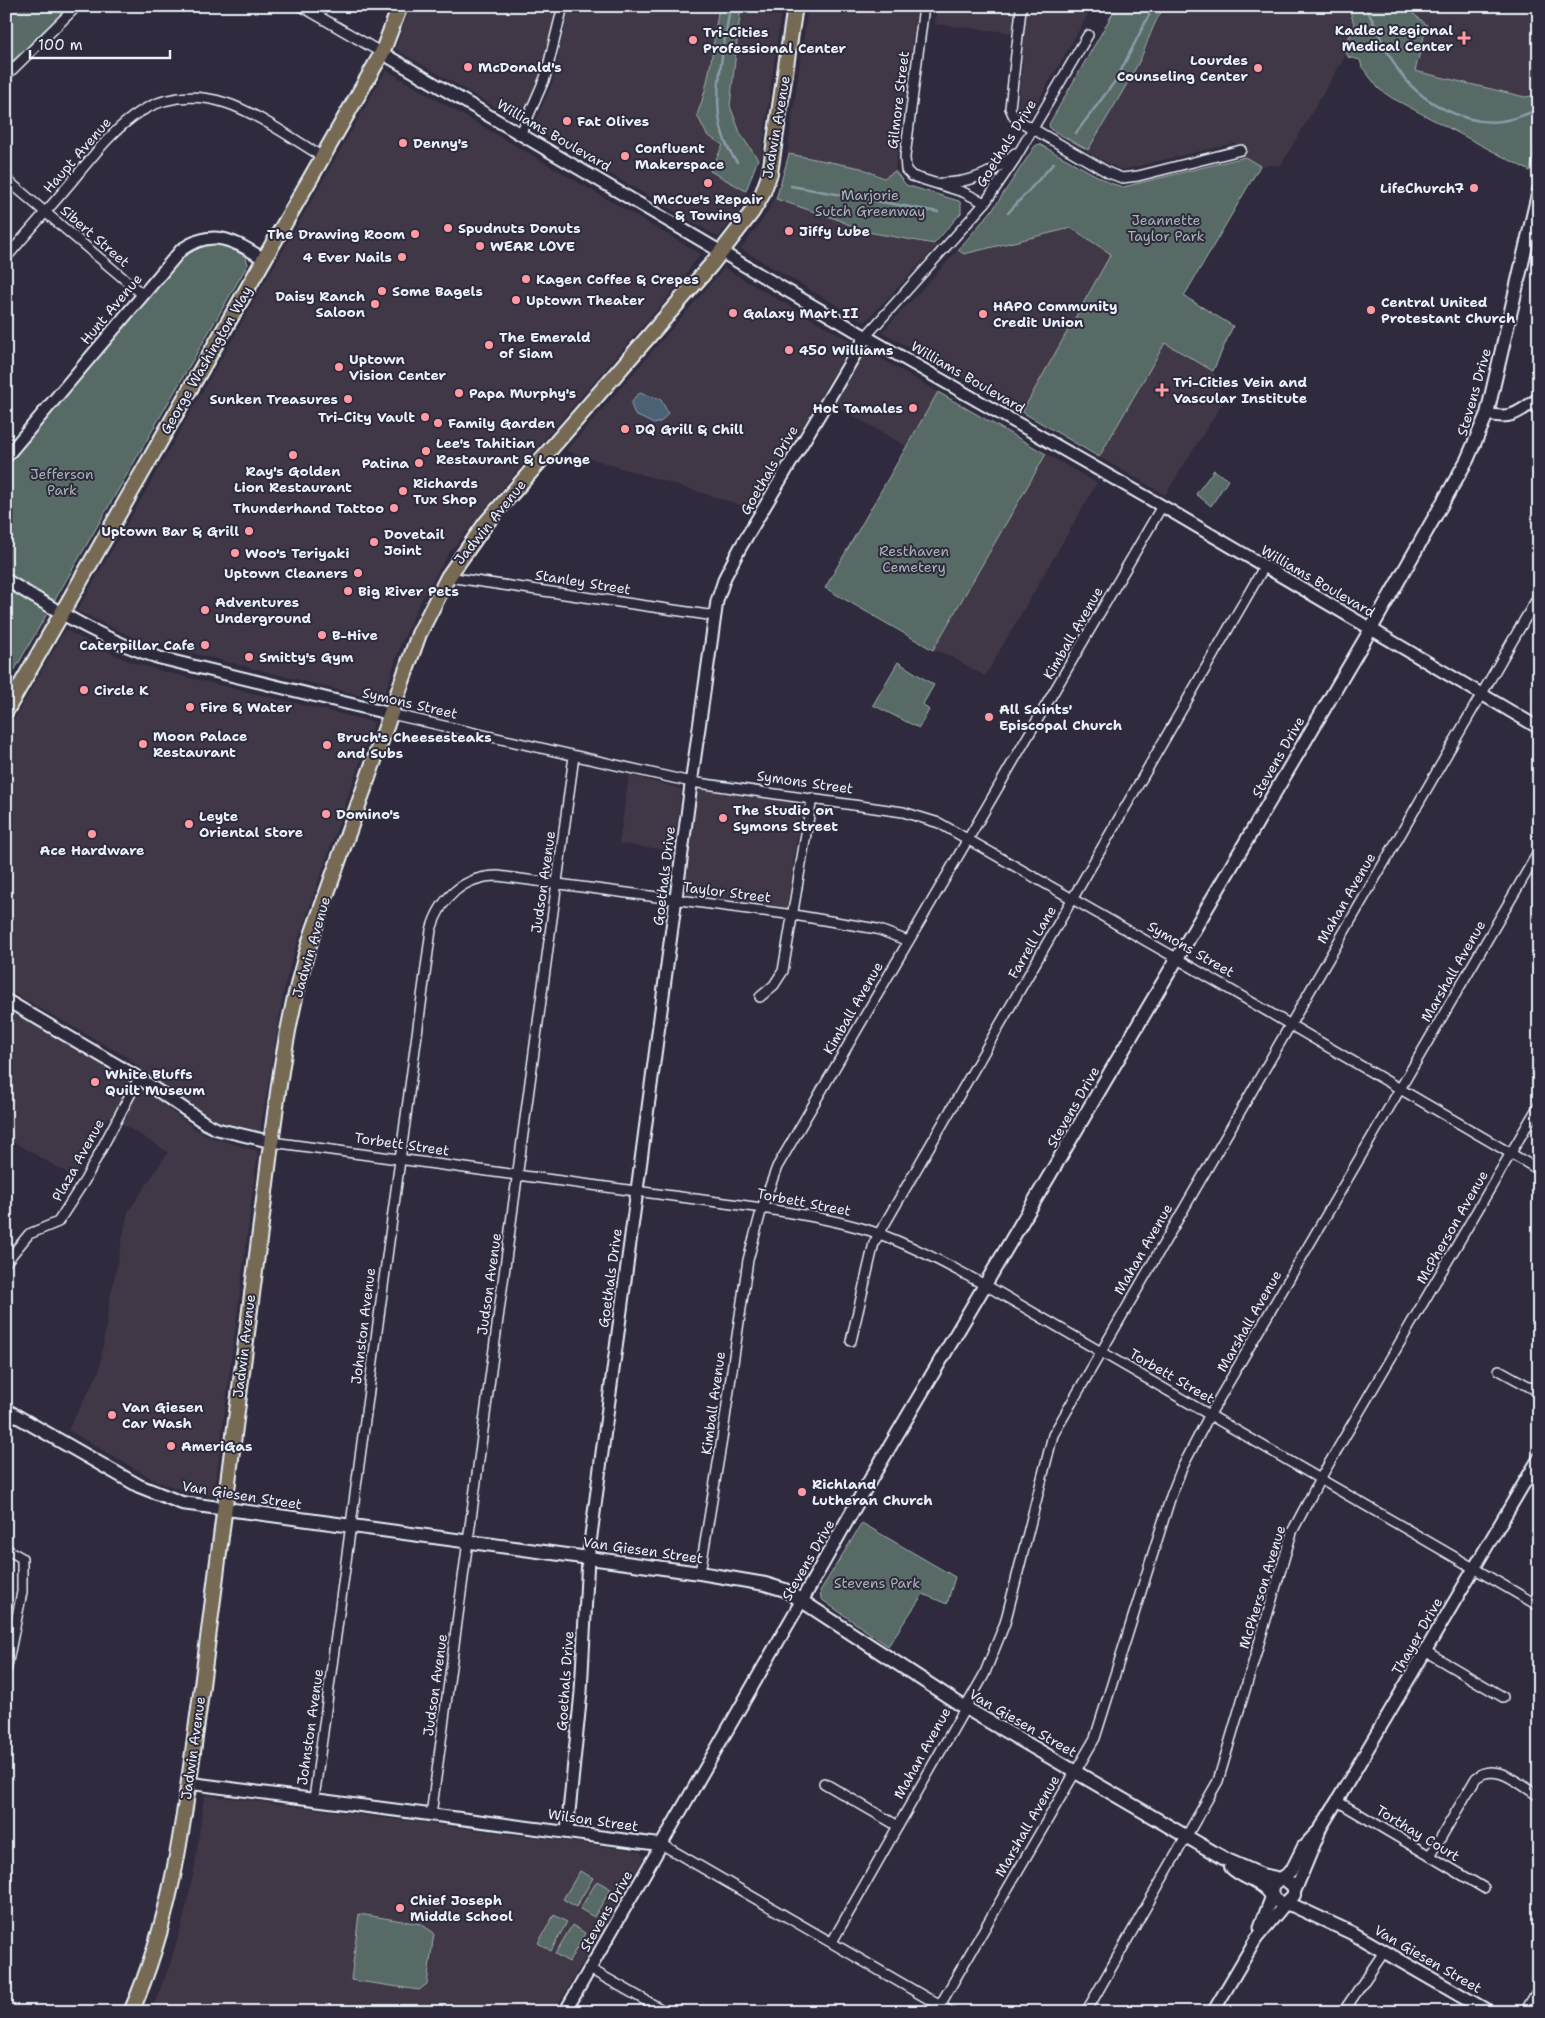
<svg xmlns="http://www.w3.org/2000/svg" width="1545" height="2018" font-family="'Shantell Sans',sans-serif">
	<style>
		.built { fill: #413746 }
		.green { fill: #586b65; stroke: #a0aeae }
		.water { fill: #4b6275; stroke: #8a9ba9 }
		.lines { fill: none; stroke-linecap: round; stroke-linejoin: round }
		.stream { stroke: #8a9ba9; stroke-width: 2.5 }
		.minor-casing { stroke: #e8f1f8; stroke-width: 12 }
		.tertiary-casing { stroke: #e8f1f8; stroke-width: 15 }
		.secondary-casing { stroke: #e8f1f8; stroke-width: 16 }
		.primary-casing { stroke: #e8f1f8; stroke-width: 18 }
		.minor { stroke: #2f2a3d; stroke-width: 9 }
		.tertiary { stroke: #2f2a3d; stroke-width: 11 }
		.secondary { stroke: #2f2a3d; stroke-width: 12 }
		.primary { stroke: #776a54; stroke-width: 14 }
		.poi-dot { fill: #ff9aa2; stroke: #2f2a3d; stroke-width: 2 }
		.labels { text-anchor: middle; stroke-width: 4; stroke-linejoin: round; paint-order: stroke }
		.poi-label { font-size: 14px; font-weight: bold; fill: #e8f1f8; stroke: #2f2a3d; text-anchor: start }
		.street-label { font-size: 14px; fill: #e8f1f8; stroke: #2f2a3d }
		.park-label { font-size: 14px; fill: #a7b5b6; stroke: #2f2a3d }
	</style>
	<rect width="100%" height="100%" fill="#2f2a3d"/>
	<filter id="ink" filterUnits="userSpaceOnUse"><feTurbulence type="fractalNoise" baseFrequency=".02" numOctaves="2"/><feDisplacementMap in="SourceGraphic" scale="10" xChannelSelector="R" yChannelSelector="G"/><feConvolveMatrix kernelMatrix="1 2 1 2 8 2 1 2 1" color-interpolation-filters="sRGB"/></filter>
	<g filter="url(#ink)">
		<g class="built">
			<polygon points="410,6 551,6 556,9 539,77 529,103 519,121 395,49"/>
			<polygon points="569,6 719,6 710,72 705,95 697,115 707,135 723,145 733,185 746,191 748,196 741,209 718,237 532,128 553,81"/>
			<polygon points="741,6 782,6 761,160 741,135 730,106"/>
			<polygon points="808,6 917,6 895,171 888,178 861,168 787,154"/>
			<polygon points="937,6 1093,6 1029,117 1021,112 1018,108 1025,34 935,24"/>
			<polygon points="1166,6 1349,8 1355,27 1344,46 1347,53 1281,165 1260,166 1245,157 1235,143 1121,170 1087,152 1138,64 1148,43 1152,29"/>
			<polygon points="1371,6 1539,6 1539,102 1406,70"/>
			<polygon points="386,70 701,254 665,301 527,459 449,553 421,600 402,642 382,701 137,639 77,611"/>
			<polygon points="774,198 839,220 862,231 937,246 865,322 741,249 765,216"/>
			<polygon points="1071,228 1112,254 1022,412 882,332 958,250 964,254"/>
			<polygon points="724,268 852,342 754,509 566,451"/>
			<polygon points="1165,343 1213,371 1224,401 1165,495 1099,457"/>
			<polygon points="865,349 938,392 907,447 833,404"/>
			<polygon points="1046,454 1097,483 985,676 946,654 933,650"/>
			<polygon points="65,630 128,661 161,671 374,722 294,952 285,985 260,1132 219,1122 201,1113 123,1055 6,989 6,733"/>
			<polygon points="629,775 681,789 676,835 679,839 676,851 619,844"/>
			<polygon points="698,789 802,802 787,908 683,893"/>
			<polygon points="6,1008 124,1075 194,1128 210,1137 258,1151 214,1496 184,1491 154,1480 68,1430 99,1372 110,1299 128,1212 168,1152 109,1116 74,1177 12,1141 6,1152"/>
			<polygon points="207,1795 633,1850 640,1852 644,1857 554,2012 151,2012 170,1964 184,1917 195,1865 204,1797"/>
		</g>
		<g class="green">
			<polygon points="6,6 69,6 6,67"/>
			<path d="M 719,6 L 741,6 L 730,106 L 741,135 L 758,159 L 746,191 L 710,171 L 723,145 L 707,135 L 697,115 C 711,80 713,43 719,6 Z"/>
			<path d="M 1117,6 L 1166,6 C 1152,22 1148,44 1139,62 C 1123,92 1105,121 1088,150 L 1050,129 L 1049,124 Z"/>
			<polygon points="1337,6 1404,6 1427,25 1415,71 1525,97 1539,95 1539,133 1530,171 1392,98 1379,89 1362,67 1360,60 1348,57 1344,46 1355,27 1349,8"/>
			<polygon points="1039,144 1110,183 1123,187 1245,157 1260,166 1184,296 1233,326 1213,371 1165,343 1099,457 1022,412 1111,254 1071,228 964,254 958,250 993,209 1035,146"/>
			<polygon points="789,154 861,168 884,178 895,171 906,185 959,201 961,204 961,213 934,244 862,231 839,220 776,199"/>
			<polygon points="217,244 228,247 245,255 248,264 6,685 6,465 184,256 205,245"/>
			<polygon points="938,392 1046,454 933,650 825,588"/>
			<polygon points="1214,470 1228,480 1211,506 1196,494"/>
			<polygon points="898,662 934,685 923,704 929,710 919,728 873,705"/>
			<polygon points="862,1523 955,1577 947,1604 923,1594 888,1646 821,1599 820,1591"/>
			<polygon points="580,1871 593,1878 576,1907 563,1899"/>
			<polygon points="597,1881 611,1889 594,1917 580,1909"/>
			<polygon points="359,1914 421,1924 434,1933 427,1984 419,1990 351,1980"/>
			<polygon points="554,1915 567,1922 551,1951 538,1943"/>
			<polygon points="572,1925 585,1933 569,1962 555,1954"/>
		</g>
		<polygon class="water" points="640,393 661,400 668,413 662,421 654,424 635,415 631,404 635,397"/>
		<g class="lines">
			<g class="stream">
				<path d="M 730,6 C 724,55 703,119 737,162"/>
				<path d="M 1365,6 C 1377,27 1385,51 1399,71 C 1419,101 1465,126 1502,121 C 1515,119 1527,114 1539,109"/>
				<polyline points="1076,133 1116,80 1150,13 1156,6"/>
				<polyline points="791,186 938,212"/>
				<polyline points="1008,213 1054,163"/>
			</g>
			<defs>
				<g id="minor">
					<polyline points="301,6 382,53"/>
					<polyline points="924,6 905,157 906,170 912,176 963,192 985,203"/>
					<polyline points="1021,9 1010,108 1014,117 1023,123 1109,173 1122,178 1138,176 1241,150"/>
					<polyline points="6,76 77,6"/>
					<polyline points="521,133 545,78 563,6"/>
					<polyline points="6,179 142,294"/>
					<path d="M 941,183 C 969,183 995,173 1015,153"/>
					<path d="M 6,258 C 28,232 51,206 73,180 C 115,129 151,80 226,103 C 255,112 296,141 323,157"/>
					<polyline points="866,336 985,203 1015,159 1088,35"/>
					<polyline points="448,577 715,616"/>
					<polyline points="391,714 691,782 903,812 939,823 1169,954 1539,1170"/>
					<polyline points="760,997 774,985 783,971 812,798"/>
					<path d="M 272,1142 L 762,1208 C 798,1214 836,1220 871,1231 C 915,1246 955,1269 996,1291 L 1539,1606"/>
					<polyline points="6,1262 29,1234 58,1222 85,1180 139,1078"/>
					<polyline points="851,1341 874,1243 879,1234 1264,567"/>
					<polyline points="1499,1370 1539,1392"/>
					<polyline points="6,1549 22,1558 22,1592 6,1671"/>
					<polyline points="700,1573 722,1439 748,1260 762,1208 777,1167 1162,506"/>
					<polyline points="1425,1651 1503,1697"/>
					<polyline points="824,1783 898,1826"/>
					<path d="M 314,1799 L 431,930 C 440,898 464,876 498,876 L 794,915 L 877,929 L 908,941"/>
					<polyline points="1337,1801 1484,1888"/>
					<polyline points="431,1815 574,756"/>
					<polyline points="663,1845 951,2012"/>
					<path d="M 1430,1856 L 1476,1778 C 1496,1761 1520,1785 1539,1796"/>
					<polyline points="832,1942 984,1675 1005,1623 1053,1435 1539,595"/>
					<polyline points="590,1969 666,2012"/>
					<polyline points="936,2012 1095,1738 1171,1496 1182,1468 1209,1416 1539,851"/>
					<polyline points="1086,2012 1218,1781 1292,1532 1320,1479 1539,1105"/>
					<polyline points="1343,2012 1384,1952"/>
					<polyline points="1525,2012 1539,1988"/>
				</g>
				<g id="tertiary">
					<polyline points="382,53 856,331 1169,510 1539,728"/>
					<path d="M 1487,414 C 1512,420 1519,412 1539,398"/>
					<path d="M 6,457 L 181,250 C 214,227 234,241 264,259"/>
					<path d="M 6,580 C 56,610 104,641 160,658 L 391,714"/>
					<polyline points="6,1000 139,1078 205,1123 217,1129 272,1142"/>
					<polyline points="188,1783 663,1845"/>
					<polyline points="567,1832 581,1692 588,1558 693,770 717,601 725,577 740,548 866,336"/>
					<polyline points="1279,1880 1291,1871 1303,1847 1320,1829 1337,1801 1539,1458"/>
					<polyline points="1295,1891 1319,1833"/>
					<polyline points="1260,1927 1272,1896"/>
					<polyline points="565,2012 802,1600"/>
					<polyline points="1213,2012 1256,1939 1286,1903"/>
				</g>
				<g id="secondary">
					<polyline points="6,1410 139,1486 182,1503 700,1573 765,1584 785,1590 964,1707 1225,1859 1262,1875 1286,1880 1294,1887 1294,1895 1286,1903"/>
					<polyline points="802,1600 869,1482 1371,629 1467,460 1487,414 1539,190"/>
					<path d="M 1231,1867 C 1244,1880 1262,1880 1272,1896"/>
					<polyline points="1279,1880 1274,1883 1271,1889 1272,1896 1276,1901 1294,1906 1352,1933 1489,2012"/>
				</g>
				<g id="primary">
					<polyline points="6,711 382,53 400,6"/>
					<path d="M 131,2012 C 175,1913 185,1808 200,1701 C 222,1540 240,1378 262,1216 C 274,1122 283,1025 312,935 L 419,634 L 448,577 L 486,523 L 711,265 L 752,212 L 762,195 L 770,173 L 795,6"/>
				</g>
			</defs>
			<use href="#minor" class="minor-casing"/>
			<use href="#tertiary" class="tertiary-casing"/>
			<use href="#secondary" class="secondary-casing"/>
			<use href="#primary" class="primary-casing"/>
			<use href="#minor" class="minor"/>
			<use href="#tertiary" class="tertiary"/>
			<use href="#secondary" class="secondary"/>
			<use href="#primary" class="primary"/>
		</g>
	</g>
	<g class="poi-dot">
		<path d="M1461.5 30.5h5v5h5v5h-5v5h-5v-5h-5v-5h5z"/>
		<circle cx="693" cy="40" r="5"/>
		<circle cx="468" cy="67" r="5"/>
		<circle cx="1258" cy="68" r="5"/>
		<circle cx="567" cy="121" r="5"/>
		<circle cx="403" cy="143" r="5"/>
		<circle cx="625" cy="156" r="5"/>
		<circle cx="708" cy="183" r="5"/>
		<circle cx="1474" cy="188" r="5"/>
		<circle cx="448" cy="228" r="5"/>
		<circle cx="789" cy="231" r="5"/>
		<circle cx="415" cy="234" r="5"/>
		<circle cx="480" cy="246" r="5"/>
		<circle cx="402" cy="257" r="5"/>
		<circle cx="526" cy="279" r="5"/>
		<circle cx="382" cy="291" r="5"/>
		<circle cx="516" cy="300" r="5"/>
		<circle cx="375" cy="304" r="5"/>
		<circle cx="1371" cy="310" r="5"/>
		<circle cx="733" cy="313" r="5"/>
		<circle cx="983" cy="314" r="5"/>
		<circle cx="489" cy="345" r="5"/>
		<circle cx="789" cy="350" r="5"/>
		<circle cx="339" cy="367" r="5"/>
		<path d="M1159.5 382.5h5v5h5v5h-5v5h-5v-5h-5v-5h5z"/>
		<circle cx="459" cy="393" r="5"/>
		<circle cx="348" cy="399" r="5"/>
		<circle cx="913" cy="408" r="5"/>
		<circle cx="425" cy="417" r="5"/>
		<circle cx="438" cy="423" r="5"/>
		<circle cx="625" cy="429" r="5"/>
		<circle cx="426" cy="451" r="5"/>
		<circle cx="293" cy="455" r="5"/>
		<circle cx="419" cy="463" r="5"/>
		<circle cx="403" cy="491" r="5"/>
		<circle cx="394" cy="508" r="5"/>
		<circle cx="249" cy="531" r="5"/>
		<circle cx="374" cy="542" r="5"/>
		<circle cx="235" cy="553" r="5"/>
		<circle cx="358" cy="573" r="5"/>
		<circle cx="348" cy="591" r="5"/>
		<circle cx="205" cy="610" r="5"/>
		<circle cx="322" cy="635" r="5"/>
		<circle cx="205" cy="645" r="5"/>
		<circle cx="249" cy="657" r="5"/>
		<circle cx="84" cy="690" r="5"/>
		<circle cx="190" cy="707" r="5"/>
		<circle cx="989" cy="717" r="5"/>
		<circle cx="143" cy="744" r="5"/>
		<circle cx="327" cy="745" r="5"/>
		<circle cx="326" cy="814" r="5"/>
		<circle cx="723" cy="818" r="5"/>
		<circle cx="189" cy="824" r="5"/>
		<circle cx="92" cy="834" r="5"/>
		<circle cx="95" cy="1082" r="5"/>
		<circle cx="112" cy="1415" r="5"/>
		<circle cx="171" cy="1446" r="5"/>
		<circle cx="802" cy="1492" r="5"/>
		<circle cx="400" cy="1908" r="5"/>
	</g>
	<g class="labels">
		<g class="poi-label">
			<text x="1453" y="35" text-anchor="end">Kadlec Regional<tspan x="1453" dy="16">Medical Center</tspan></text>
			<text x="703" y="37">Tri-Cities<tspan x="703" dy="16">Professional Center</tspan></text>
			<text x="1248" y="65" text-anchor="end">Lourdes<tspan x="1248" dy="16">Counseling Center</tspan></text>
			<text x="478" y="72">McDonald's</text>
			<text x="577" y="126">Fat Olives</text>
			<text x="413" y="148">Denny's</text>
			<text x="635" y="153">Confluent<tspan x="635" dy="16">Makerspace</tspan></text>
			<text x="1464" y="193" text-anchor="end">LifeChurch7</text>
			<text x="708" y="204" text-anchor="middle">McCue's Repair<tspan x="708" dy="16">&amp; Towing</tspan></text>
			<text x="458" y="233">Spudnuts Donuts</text>
			<text x="799" y="236">Jiffy Lube</text>
			<text x="405" y="239" text-anchor="end">The Drawing Room</text>
			<text x="490" y="251">WEAR LOVE</text>
			<text x="392" y="262" text-anchor="end">4 Ever Nails</text>
			<text x="536" y="284">Kagen Coffee &amp; Crepes</text>
			<text x="392" y="296">Some Bagels</text>
			<text x="365" y="301" text-anchor="end">Daisy Ranch<tspan x="365" dy="16">Saloon</tspan></text>
			<text x="526" y="305">Uptown Theater</text>
			<text x="1381" y="307">Central United<tspan x="1381" dy="16">Protestant Church</tspan></text>
			<text x="993" y="311">HAPO Community<tspan x="993" dy="16">Credit Union</tspan></text>
			<text x="743" y="318">Galaxy Mart II</text>
			<text x="499" y="342">The Emerald<tspan x="499" dy="16">of Siam</tspan></text>
			<text x="799" y="355">450 Williams</text>
			<text x="349" y="364">Uptown<tspan x="349" dy="16">Vision Center</tspan></text>
			<text x="1173" y="387">Tri-Cities Vein and<tspan x="1173" dy="16">Vascular Institute</tspan></text>
			<text x="469" y="398">Papa Murphy's</text>
			<text x="338" y="404" text-anchor="end">Sunken Treasures</text>
			<text x="903" y="413" text-anchor="end">Hot Tamales</text>
			<text x="415" y="422" text-anchor="end">Tri-City Vault</text>
			<text x="448" y="428">Family Garden</text>
			<text x="635" y="434">DQ Grill &amp; Chill</text>
			<text x="436" y="448">Lee's Tahitian<tspan x="436" dy="16">Restaurant &amp; Lounge</tspan></text>
			<text x="409" y="468" text-anchor="end">Patina</text>
			<text x="293" y="476" text-anchor="middle">Ray's Golden<tspan x="293" dy="16">Lion Restaurant</tspan></text>
			<text x="413" y="488">Richards<tspan x="413" dy="16">Tux Shop</tspan></text>
			<text x="384" y="513" text-anchor="end">Thunderhand Tattoo</text>
			<text x="239" y="536" text-anchor="end">Uptown Bar &amp; Grill</text>
			<text x="384" y="539">Dovetail<tspan x="384" dy="16">Joint</tspan></text>
			<text x="245" y="558">Woo's Teriyaki</text>
			<text x="348" y="578" text-anchor="end">Uptown Cleaners</text>
			<text x="358" y="596">Big River Pets</text>
			<text x="215" y="607">Adventures<tspan x="215" dy="16">Underground</tspan></text>
			<text x="332" y="640">B-Hive</text>
			<text x="195" y="650" text-anchor="end">Caterpillar Cafe</text>
			<text x="259" y="662">Smitty's Gym</text>
			<text x="94" y="695">Circle K</text>
			<text x="200" y="712">Fire &amp; Water</text>
			<text x="999" y="714">All Saints'<tspan x="999" dy="16">Episcopal Church</tspan></text>
			<text x="153" y="741">Moon Palace<tspan x="153" dy="16">Restaurant</tspan></text>
			<text x="337" y="742">Bruch's Cheesesteaks<tspan x="337" dy="16">and Subs</tspan></text>
			<text x="733" y="815">The Studio on<tspan x="733" dy="16">Symons Street</tspan></text>
			<text x="336" y="819">Domino's</text>
			<text x="199" y="821">Leyte<tspan x="199" dy="16">Oriental Store</tspan></text>
			<text x="92" y="855" text-anchor="middle">Ace Hardware</text>
			<text x="105" y="1079">White Bluffs<tspan x="105" dy="16">Quilt Museum</tspan></text>
			<text x="122" y="1412">Van Giesen<tspan x="122" dy="16">Car Wash</tspan></text>
			<text x="181" y="1451">AmeriGas</text>
			<text x="812" y="1489">Richland<tspan x="812" dy="16">Lutheran Church</tspan></text>
			<text x="410" y="1905">Chief Joseph<tspan x="410" dy="16">Middle School</tspan></text>
		</g>
		<g class="street-label">
			<text transform="translate(898 100) rotate(-83)" y="5">Gilmore Street</text>
			<text transform="translate(776 127) rotate(-80)" y="5">Jadwin Avenue</text>
			<text transform="translate(554 135) rotate(30)" y="5">Williams Boulevard</text>
			<text transform="translate(1006 143) rotate(-58)" y="5">Goethals Drive</text>
			<text transform="translate(77 155) rotate(-49)" y="5">Haupt Avenue</text>
			<text transform="translate(95 236) rotate(41)" y="5">Sibert Street</text>
			<text transform="translate(111 309) rotate(-50)" y="5">Hunt Avenue</text>
			<text transform="translate(206 360) rotate(-60)" y="5">George Washington Way</text>
			<text transform="translate(968 377) rotate(30)" y="5">Williams Boulevard</text>
			<text transform="translate(1474 392) rotate(-74)" y="5">Stevens Drive</text>
			<text transform="translate(769 470) rotate(-60)" y="5">Goethals Drive</text>
			<text transform="translate(490 522) rotate(-51)" y="5">Jadwin Avenue</text>
			<text transform="translate(1318 581) rotate(30)" y="5">Williams Boulevard</text>
			<text transform="translate(583 582) rotate(9)" y="5">Stanley Street</text>
			<text transform="translate(1073 633) rotate(-60)" y="5">Kimball Avenue</text>
			<text transform="translate(410 703) rotate(13)" y="5">Symons Street</text>
			<text transform="translate(1278 757) rotate(-60)" y="5">Stevens Drive</text>
			<text transform="translate(805 782) rotate(8)" y="5">Symons Street</text>
			<text transform="translate(664 876) rotate(-83)" y="5">Goethals Drive</text>
			<text transform="translate(543 882) rotate(-82)" y="5">Judson Avenue</text>
			<text transform="translate(727 892) rotate(7)" y="5">Taylor Street</text>
			<text transform="translate(1346 898) rotate(-60)" y="5">Mahan Avenue</text>
			<text transform="translate(1032 942) rotate(-60)" y="5">Farrell Lane</text>
			<text transform="translate(311 947) rotate(-74)" y="5">Jadwin Avenue</text>
			<text transform="translate(1191 949) rotate(30)" y="5">Symons Street</text>
			<text transform="translate(1453 971) rotate(-60)" y="5">Marshall Avenue</text>
			<text transform="translate(853 1008) rotate(-60)" y="5">Kimball Avenue</text>
			<text transform="translate(1073 1107) rotate(-60)" y="5">Stevens Drive</text>
			<text transform="translate(402 1144) rotate(8)" y="5">Torbett Street</text>
			<text transform="translate(78 1160) rotate(-61)" y="5">Plaza Avenue</text>
			<text transform="translate(804 1202) rotate(11)" y="5">Torbett Street</text>
			<text transform="translate(1452 1227) rotate(-60)" y="5">McPherson Avenue</text>
			<text transform="translate(1143 1249) rotate(-60)" y="5">Mahan Avenue</text>
			<text transform="translate(610 1278) rotate(-82)" y="5">Goethals Drive</text>
			<text transform="translate(489 1284) rotate(-82)" y="5">Judson Avenue</text>
			<text transform="translate(1249 1321) rotate(-60)" y="5">Marshall Avenue</text>
			<text transform="translate(363 1326) rotate(-83)" y="5">Johnston Avenue</text>
			<text transform="translate(244 1346) rotate(-83)" y="5">Jadwin Avenue</text>
			<text transform="translate(1172 1376) rotate(30)" y="5">Torbett Street</text>
			<text transform="translate(713 1403) rotate(-82)" y="5">Kimball Avenue</text>
			<text transform="translate(242 1495) rotate(9)" y="5">Van Giesen Street</text>
			<text transform="translate(643 1550) rotate(8)" y="5">Van Giesen Street</text>
			<text transform="translate(808 1560) rotate(-60)" y="5">Stevens Drive</text>
			<text transform="translate(1262 1587) rotate(-73)" y="5">McPherson Avenue</text>
			<text transform="translate(1417 1636) rotate(-60)" y="5">Thayer Drive</text>
			<text transform="translate(565 1681) rotate(-86)" y="5">Goethals Drive</text>
			<text transform="translate(435 1685) rotate(-82)" y="5">Judson Avenue</text>
			<text transform="translate(1023 1723) rotate(30)" y="5">Van Giesen Street</text>
			<text transform="translate(310 1727) rotate(-82)" y="5">Johnston Avenue</text>
			<text transform="translate(193 1748) rotate(-82)" y="5">Jadwin Avenue</text>
			<text transform="translate(922 1753) rotate(-61)" y="5">Mahan Avenue</text>
			<text transform="translate(593 1820) rotate(8)" y="5">Wilson Street</text>
			<text transform="translate(1027 1826) rotate(-60)" y="5">Marshall Avenue</text>
			<text transform="translate(1418 1833) rotate(31)" y="5">Torthay Court</text>
			<text transform="translate(606 1911) rotate(-60)" y="5">Stevens Drive</text>
			<text transform="translate(1428 1959) rotate(30)" y="5">Van Giesen Street</text>
		</g>
		<g class="park-label">
			<text x="870" y="200">Marjorie<tspan x="870" dy="16">Sutch Greenway</tspan></text>
			<text x="1166" y="225">Jeannette<tspan x="1166" dy="16">Taylor Park</tspan></text>
			<text x="62" y="479">Jefferson<tspan x="62" dy="16">Park</tspan></text>
			<text x="914" y="556">Resthaven<tspan x="914" dy="16">Cemetery</tspan></text>
			<text x="877" y="1588">Stevens Park</text>
		</g>
	</g>
	<rect width="1545" height="2018" fill="none" stroke="#2f2a3d" stroke-width="25"/>
	<rect x="12" y="12" width="1520" height="1993" fill="none" stroke="#e8f1f8" stroke-width="2" filter="url(#ink)"/>
	<path d="M30 50v8h140v-8" fill="none" stroke="#e8f1f8" stroke-width="2.5"/>
	<text x="38" y="50" font-size="15" fill="#e8f1f8" stroke="#2f2a3d" stroke-width="4" paint-order="stroke">100 m</text>
</svg>
